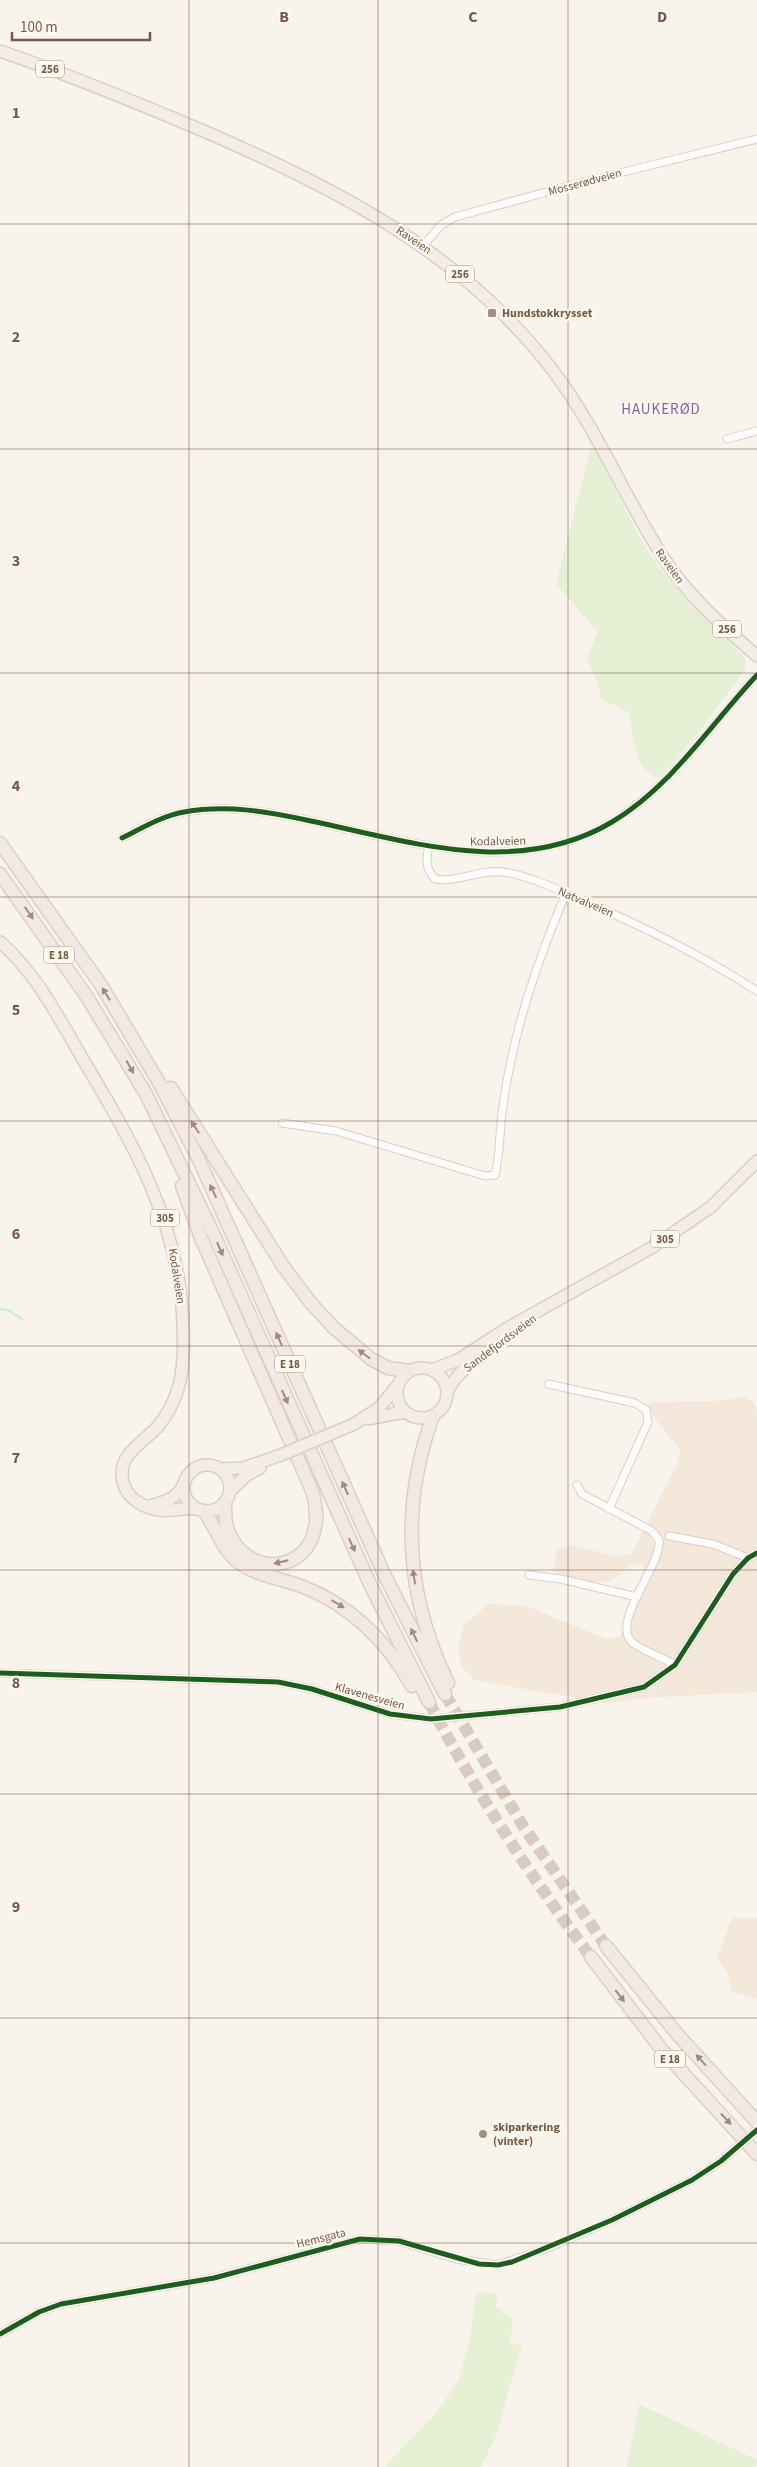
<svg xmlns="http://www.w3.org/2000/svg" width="757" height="2467" font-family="'Source Sans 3',sans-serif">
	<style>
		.residential { fill: #f4e8db }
		.green { fill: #e5f0d4 }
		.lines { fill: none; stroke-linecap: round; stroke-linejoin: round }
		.stream { stroke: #cae9ea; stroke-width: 2.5 }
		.highway-tunnel { stroke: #d8ccc2; stroke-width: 12; stroke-dasharray: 12 6; stroke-linecap: butt }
		.street-casing { stroke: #d7d0c9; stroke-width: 9 }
		.primary-casing { stroke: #dad0c8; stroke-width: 14 }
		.highway-casing { stroke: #dad0c8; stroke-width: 15 }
		.street { stroke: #fefdfc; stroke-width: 7 }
		.primary { stroke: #f3ede5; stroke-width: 11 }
		.highway { stroke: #f2e8e4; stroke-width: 12 }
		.street-bridge-casing { stroke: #d7d0c9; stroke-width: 9; stroke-linecap: butt }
		.primary-bridge-casing { stroke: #dad0c8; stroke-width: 14; stroke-linecap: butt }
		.street-bridge { stroke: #fefdfc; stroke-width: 7 }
		.primary-bridge { stroke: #f3ede5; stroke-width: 11 }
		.cycleway-casing { stroke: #fff8ee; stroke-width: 8 }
		.cycleway { stroke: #1b5e20; stroke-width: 5 }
		.oneway { fill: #a48a7e }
		.grid { fill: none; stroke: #7a5847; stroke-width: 1; stroke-opacity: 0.55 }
		.poi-dot { fill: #a68e80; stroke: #fff8ee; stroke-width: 2 }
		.labels { text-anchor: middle; stroke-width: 5; stroke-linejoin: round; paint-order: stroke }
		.shield { fill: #fff8ee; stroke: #a28879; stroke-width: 1 }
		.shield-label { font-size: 11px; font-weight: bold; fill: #7a5847 }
		.street-label { font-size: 12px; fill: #7a5847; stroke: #fff8ee }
		.poi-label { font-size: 12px; font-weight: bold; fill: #7a5847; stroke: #fff8ee; text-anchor: start }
		.quarter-label { font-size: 15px; letter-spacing: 1px; fill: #88629e; stroke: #fff8ee }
		.grid-label { font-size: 16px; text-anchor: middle; font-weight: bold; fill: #7a5847; stroke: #fff8ee; stroke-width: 5; stroke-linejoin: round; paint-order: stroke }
	</style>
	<rect width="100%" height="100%" fill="#f8f3eb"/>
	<g class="residential">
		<polygon points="742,1397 753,1401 757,1411 757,1692 644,1698 606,1703 474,1680 462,1667 458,1648 463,1626 488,1604 527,1606 606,1639 620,1637 645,1569 640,1563 632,1565 610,1581 579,1586 565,1581 553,1570 558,1549 572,1545 617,1557 631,1554 676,1467 681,1451 655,1419 648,1406 650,1402 715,1401"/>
		<polygon points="734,1918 757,1918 757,1999 731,1991 727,1973 717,1957 729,1925"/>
	</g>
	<g class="green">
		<path d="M 591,447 L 599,454 C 614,484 627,517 645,546 C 672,589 708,622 745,657 L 746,664 L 743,673 L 695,737 L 663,774 L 656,778 C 633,766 634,735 629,712 L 603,700 L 587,657 L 598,632 L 556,584 Z"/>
		<polygon points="484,2292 498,2294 496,2308 502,2309 501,2313 509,2315 513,2320 510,2343 522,2346 510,2385 499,2429 481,2467 384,2467 437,2412 458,2381 469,2344 475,2299 478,2294"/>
		<polygon points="639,2404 757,2460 756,2467 627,2467"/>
	</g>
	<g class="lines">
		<polyline class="stream" points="0,1309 8,1310 22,1319"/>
		<g class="highway-tunnel">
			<polyline points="445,1694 523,1826 606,1946"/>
			<path d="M 429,1702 C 476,1792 530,1876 591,1957"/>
		</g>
		<defs>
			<g id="street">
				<polyline points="423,246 441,225 455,217 583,182 757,139"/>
				<polyline points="727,439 757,431"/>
				<path d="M 122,838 C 142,828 162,816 184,812 C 227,804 270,812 311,821 C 411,842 518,878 612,822 C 672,786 710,725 757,675"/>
				<path d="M 429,846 C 426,860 425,868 435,879 C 458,883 479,869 503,872 C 530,876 557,889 581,900 C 643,926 701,955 757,991"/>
				<path d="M 282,1123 L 336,1131 L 485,1176 L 495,1175 C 501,1152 499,1129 503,1106 C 513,1032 537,962 566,893"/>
				<polyline points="548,1384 635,1403 646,1410 648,1422 609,1509"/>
				<path d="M 577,1485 L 582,1494 L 652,1531 L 659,1540 C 662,1565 612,1619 631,1641 C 639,1650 663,1657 675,1665"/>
				<polyline points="669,1536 713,1544 748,1558"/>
				<polyline points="529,1575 561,1579 637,1597"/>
				<polyline points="0,1673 278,1682 312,1689 390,1714 431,1719 560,1707 644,1687 675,1665 733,1574 748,1558 757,1553"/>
				<polyline points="0,2334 39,2312 61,2304 214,2278 360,2239 399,2241 456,2259 498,2265 553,2246 612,2220 692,2180 721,2161"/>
			</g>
			<g id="primary">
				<path d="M 0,51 C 70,75 138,103 206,132 C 339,190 465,254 554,372 C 597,429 623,494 661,554 C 686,594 722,626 757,656"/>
				<path d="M 0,942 C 35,972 58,1016 81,1056 C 132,1142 180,1222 183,1325 C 184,1344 184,1366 179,1385 C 175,1400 168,1414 159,1425 C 144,1443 116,1454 123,1482 C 127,1499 144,1508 160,1510 C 172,1512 185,1507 197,1509"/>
				<circle cx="422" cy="1393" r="25"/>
				<polyline points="432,1370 458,1360 506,1329 651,1248 711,1207 757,1161"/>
				<path d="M 447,1392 C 458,1369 481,1356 500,1341"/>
				<polyline points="367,1419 405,1412"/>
				<polyline points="354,1424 379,1408 397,1386"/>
				<circle cx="207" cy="1488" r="23"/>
				<polyline points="221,1469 243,1468 281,1455"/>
				<polyline points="230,1491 247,1475 260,1468"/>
				<path d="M 149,1506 C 166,1502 177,1499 185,1482"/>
			</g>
			<g id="highway">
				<polyline points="0,843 101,985 161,1086 199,1160 385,1576 445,1694"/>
				<polyline points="0,874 87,997 146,1094 214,1235 369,1582 429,1702"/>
				<polyline points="171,1088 283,1266 310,1302 334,1328 371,1359 388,1368 409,1371"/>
				<path d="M 182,1186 L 201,1238 L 313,1493 C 315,1504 318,1516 315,1527 C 308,1571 253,1577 232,1539 C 225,1528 225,1515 225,1502"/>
				<path d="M 433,1416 C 400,1507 406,1597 448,1683"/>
				<path d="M 204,1511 C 216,1527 222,1549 237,1561 C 255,1576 280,1578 301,1586 C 351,1605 386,1640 412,1686"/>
				<polyline points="606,1946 678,2035 757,2122"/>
				<polyline points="591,1957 662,2050 757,2154"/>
			</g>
		</defs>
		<use href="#street" class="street-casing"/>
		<use href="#primary" class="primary-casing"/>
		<use href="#highway" class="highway-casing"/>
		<use href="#street" class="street"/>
		<use href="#primary" class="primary"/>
		<use href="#highway" class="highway"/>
		<defs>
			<polyline id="street-bridge" points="721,2161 757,2130"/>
			<polyline id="primary-bridge" points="281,1455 354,1424"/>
		</defs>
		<use href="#street-bridge" class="street-bridge-casing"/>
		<use href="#primary-bridge" class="primary-bridge-casing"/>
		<use href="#street-bridge" class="street-bridge"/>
		<use href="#primary-bridge" class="primary-bridge"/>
		<defs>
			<g id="cycleway">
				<path d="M 122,838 C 142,828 162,816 184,812 C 227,804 270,812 311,821 C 411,842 518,878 612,822 C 672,786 710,725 757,675"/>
				<polyline points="0,1673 278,1682 312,1689 390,1714 431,1719 560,1707 644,1687 675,1665 733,1574 748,1558 757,1553"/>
				<polyline points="0,2334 39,2312 61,2304 214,2278 360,2239 399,2241 479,2264 498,2265 512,2262 612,2220 692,2180 721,2161 757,2130"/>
			</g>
		</defs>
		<use href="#cycleway" class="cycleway-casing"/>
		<use href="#cycleway" class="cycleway"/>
	</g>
	<defs><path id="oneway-solid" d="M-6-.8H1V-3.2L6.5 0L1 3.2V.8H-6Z" transform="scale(1.25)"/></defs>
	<g class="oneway">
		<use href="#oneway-solid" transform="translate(29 913) rotate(55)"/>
		<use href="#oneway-solid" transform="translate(106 994) rotate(-122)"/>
		<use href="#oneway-solid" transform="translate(130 1067) rotate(60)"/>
		<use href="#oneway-solid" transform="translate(195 1127) rotate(-123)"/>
		<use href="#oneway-solid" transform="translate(213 1191) rotate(-115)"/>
		<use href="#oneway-solid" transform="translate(220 1249) rotate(66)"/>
		<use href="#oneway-solid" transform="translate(279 1339) rotate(-114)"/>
		<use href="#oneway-solid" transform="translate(364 1354) rotate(-143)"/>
		<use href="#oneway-solid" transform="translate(285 1397) rotate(66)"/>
		<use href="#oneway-solid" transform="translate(345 1488) rotate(-114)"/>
		<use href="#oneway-solid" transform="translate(352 1545) rotate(65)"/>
		<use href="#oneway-solid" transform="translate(281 1562) rotate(167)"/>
		<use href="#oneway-solid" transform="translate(414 1577) rotate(-99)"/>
		<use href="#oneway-solid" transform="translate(338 1604) rotate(31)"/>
		<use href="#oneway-solid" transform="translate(414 1635) rotate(-116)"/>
		<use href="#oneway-solid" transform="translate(620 1996) rotate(52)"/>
		<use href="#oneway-solid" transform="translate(701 2060) rotate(-132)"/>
		<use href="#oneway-solid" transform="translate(726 2119) rotate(47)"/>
	</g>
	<path class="grid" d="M 189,0 L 189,2467M 378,0 L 378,2467M 568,0 L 568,2467M 0,224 L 757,224M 0,449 L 757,449M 0,673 L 757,673M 0,897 L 757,897M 0,1121 L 757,1121M 0,1346 L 757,1346M 0,1570 L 757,1570M 0,1794 L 757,1794M 0,2018 L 757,2018M 0,2243 L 757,2243"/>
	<g class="poi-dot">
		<rect x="487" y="308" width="10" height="10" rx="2.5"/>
		<circle cx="483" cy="2134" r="5"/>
	</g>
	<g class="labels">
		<g class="shield">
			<rect x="36" y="60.5" width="28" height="17" rx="4"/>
			<rect x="446" y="265.5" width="28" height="17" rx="4"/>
			<rect x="713" y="620.5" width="28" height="17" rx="4"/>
			<rect x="44" y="946.5" width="30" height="17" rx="4"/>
			<rect x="151" y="1209.5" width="28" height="17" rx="4"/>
			<rect x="651" y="1230.5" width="28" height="17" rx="4"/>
			<rect x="275" y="1355.5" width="30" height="17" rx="4"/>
			<rect x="655" y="2050.5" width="30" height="17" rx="4"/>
		</g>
		<g class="shield-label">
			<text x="50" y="73">256</text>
			<text x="460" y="278">256</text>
			<text x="727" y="633">256</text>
			<text x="59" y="959">E 18</text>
			<text x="165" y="1222">305</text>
			<text x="665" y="1243">305</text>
			<text x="290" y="1368">E 18</text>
			<text x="670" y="2063">E 18</text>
		</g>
		<g class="street-label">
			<text transform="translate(585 182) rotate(-15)" y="4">Mosserødveien</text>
			<text transform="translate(414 240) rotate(34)" y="4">Raveien</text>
			<text transform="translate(670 566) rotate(54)" y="4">Raveien</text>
			<text transform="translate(498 841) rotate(-1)" y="4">Kodalveien</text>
			<text transform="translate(586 902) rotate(23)" y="4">Natvalveien</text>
			<text transform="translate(177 1276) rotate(81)" y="4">Kodalveien</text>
			<text transform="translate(500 1343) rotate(-37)" y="4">Sandefjordsveien</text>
			<text transform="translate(370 1696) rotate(16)" y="4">Klavenesveien</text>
			<text transform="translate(321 2238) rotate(-14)" y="4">Hemsgata</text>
		</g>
		<g class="poi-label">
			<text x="502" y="317">Hundstokkrysset</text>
			<text x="493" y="2131">skiparkering<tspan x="493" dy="14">(vinter)</tspan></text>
		</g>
		<g class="quarter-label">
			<text x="661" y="414">HAUKERØD</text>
		</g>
	</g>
	<g class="grid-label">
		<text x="284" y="22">B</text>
		<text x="473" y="22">C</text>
		<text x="662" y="22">D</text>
		<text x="16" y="118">1</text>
		<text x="16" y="342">2</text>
		<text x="16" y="566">3</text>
		<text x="16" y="791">4</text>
		<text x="16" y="1015">5</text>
		<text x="16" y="1239">6</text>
		<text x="16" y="1463">7</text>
		<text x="16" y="1688">8</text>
		<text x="16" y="1912">9</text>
	</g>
	<path d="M12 32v8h138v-8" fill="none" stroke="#7a5847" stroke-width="2.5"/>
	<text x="20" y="32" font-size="15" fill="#7a5847" stroke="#fff8ee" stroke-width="4" paint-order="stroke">100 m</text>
</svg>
